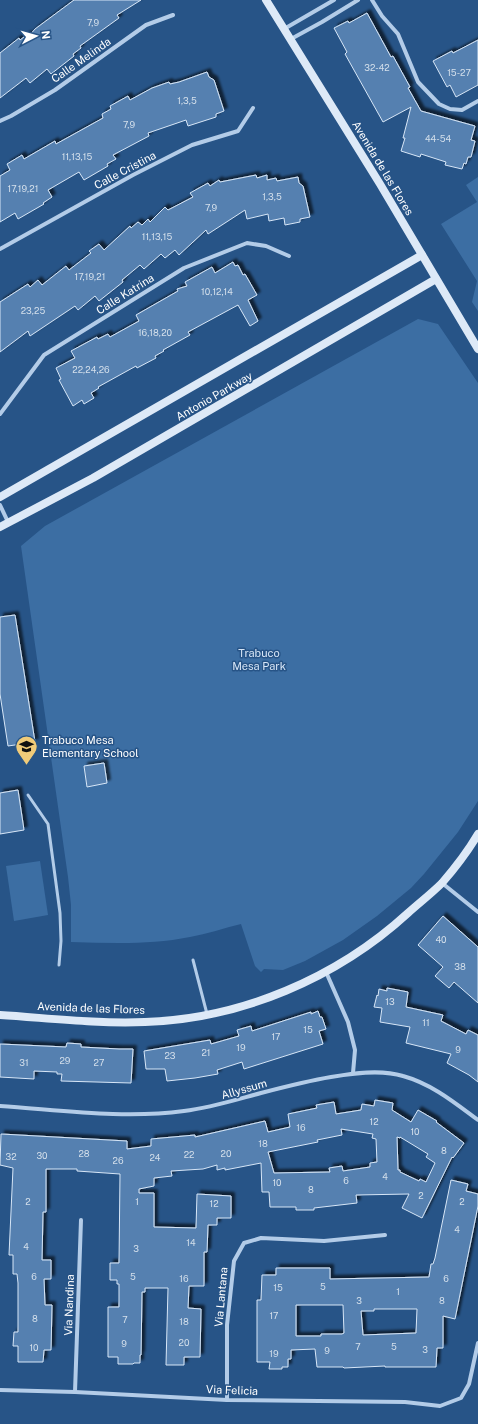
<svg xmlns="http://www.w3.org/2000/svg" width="478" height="1424" font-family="'Public Sans',sans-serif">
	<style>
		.green { fill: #3c6ea3 }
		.building { fill: #5480b0; stroke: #d7e6f7; fill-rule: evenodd; filter: url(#shadow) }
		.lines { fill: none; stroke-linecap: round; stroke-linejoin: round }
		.lane { stroke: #b3cce8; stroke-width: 3 }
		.street { stroke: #b3cce8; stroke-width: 4 }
		.secondary { stroke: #dde9f7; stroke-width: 8 }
		.labels { text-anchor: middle; stroke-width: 3; stroke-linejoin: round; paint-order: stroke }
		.number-label { font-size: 9px; fill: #d4dfeb }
		.street-label { font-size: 11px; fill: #fff; stroke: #275487 }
		.park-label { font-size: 11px; fill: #d7e6f7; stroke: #275487 }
		.poi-label { font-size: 11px; fill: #fff; stroke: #275487; text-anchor: start }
	</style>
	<defs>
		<filter id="shadow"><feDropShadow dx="3.5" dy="-3.5" stdDeviation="1" flood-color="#0009"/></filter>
	</defs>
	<rect width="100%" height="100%" fill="#275487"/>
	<g class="green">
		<polygon points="478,177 478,311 472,302 477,281 441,224 477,202 466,185"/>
		<path d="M 418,319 L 438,324 L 478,383 L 478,801 L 458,832 L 424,874 L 411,888 L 377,916 L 343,940 L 305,961 L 283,970 L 264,969 L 261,972 L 255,966 L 241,924 C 224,928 207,934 190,937 C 151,945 111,943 71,942 L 71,905 L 68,877 L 21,546 L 45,526 Z"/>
		<polygon points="40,861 48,915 14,921 6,866"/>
	</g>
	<g class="building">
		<polygon points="74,0 141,0 117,15 119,18 80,46 81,48 73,54 74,56 51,74 47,69 30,83 26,78 0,98 0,53 19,38 20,40 28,34 29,36 35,29"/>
		<polygon points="367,13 391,57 393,56 410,87 408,88 421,111 475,126 471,140 475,141 471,157 468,157 466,164 464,163 462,169 445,165 446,162 421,154 420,157 401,151 405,138 403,138 411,107 383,122 345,54 347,52 334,28 348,21 349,23"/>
		<polygon points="478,40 478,85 456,97 450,85 447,87 433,61 452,51 453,53"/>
		<polygon points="207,72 209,77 214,80 224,111 216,114 216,117 188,126 186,120 148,133 149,136 113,155 116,159 107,164 108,166 84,180 79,172 48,190 52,197 43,203 44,204 18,219 15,213 0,222 0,176 10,170 7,164 22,155 24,159 55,141 56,144 103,118 102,114 111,109 110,106 128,96 130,100 152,88 169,82 170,84 179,82"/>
		<polygon points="256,175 257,178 267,175 267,180 276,178 277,181 298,177 299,183 303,186 310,217 300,219 300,222 285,225 284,218 269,221 268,214 247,219 245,210 208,234 206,230 179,255 175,250 165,258 161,254 144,269 140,265 122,280 123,282 99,301 95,296 78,310 75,306 30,336 28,331 0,352 0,302 28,284 30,287 38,280 42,285 66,266 69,270 91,253 89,251 99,244 104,250 130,226 131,228 138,222 142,225 148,219 150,222 165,207 168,210 193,197 190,193 208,183 210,186 219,180 220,182"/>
		<polygon points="233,262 235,266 238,265 243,275 245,274 257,295 248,300 258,321 250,326 238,305 188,332 190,335 163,350 164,351 155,356 156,358 137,368 136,366 98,387 99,388 91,393 94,398 84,404 82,400 73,406 59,380 61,379 56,368 75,358 71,351 97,337 98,339 108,334 110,337 139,321 136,315 178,291 177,289 187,286 185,282 212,267 215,273"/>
		<polygon points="15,615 35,742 8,746 0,694 0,617"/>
		<polygon points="104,763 107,783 87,787 84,766"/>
		<polygon points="18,790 24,830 0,834 0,793"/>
		<polygon points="443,916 478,947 478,1003 454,982 449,988 435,976 443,967 418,945"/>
		<polygon points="387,988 408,992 406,1007 443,1015 441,1021 466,1034 468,1030 478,1035 478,1082 469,1075 447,1063 451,1054 406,1043 410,1027 380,1022 382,1008 374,1007 377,995 378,996 379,989 387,991"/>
		<polygon points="318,1011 320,1017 322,1017 326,1029 319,1031 323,1044 244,1069 242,1062 217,1070 218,1074 195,1078 167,1081 165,1069 146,1069 144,1051 210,1040 211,1044 239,1036 237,1030 251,1026 252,1031 311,1012 311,1014"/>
		<polygon points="67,1043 81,1044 81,1047 119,1049 133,1049 131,1083 61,1081 62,1074 57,1074 57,1072 34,1071 34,1079 0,1077 0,1044 66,1047"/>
		<path d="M 375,1100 L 393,1103 L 392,1110 L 411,1122 L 418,1110 L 437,1121 L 436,1122 L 464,1143 L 453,1158 L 452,1157 L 422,1218 L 402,1208 L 409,1194 L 356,1195 L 357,1203 L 314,1208 L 314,1210 L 296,1210 L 296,1207 L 270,1207 L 269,1192 L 262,1192 L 261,1163 L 225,1170 L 225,1168 L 217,1170 L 217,1165 L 203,1169 L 171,1171 L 172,1176 L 154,1178 L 154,1186 L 139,1189 L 139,1193 L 154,1193 L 154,1227 L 196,1228 L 197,1194 L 231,1196 L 231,1218 L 217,1218 L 217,1225 L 208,1225 L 207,1252 L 204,1252 L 204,1286 L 189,1286 L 188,1308 L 201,1309 L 200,1357 L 184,1357 L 184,1365 L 166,1365 L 168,1288 L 145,1288 L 145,1292 L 142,1292 L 141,1355 L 140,1355 L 140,1363 L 134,1363 L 133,1364 L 118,1364 L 118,1357 L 108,1357 L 108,1307 L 119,1307 L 119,1284 L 117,1284 L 117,1280 L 110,1280 L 110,1263 L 119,1263 L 120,1174 L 77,1171 L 77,1169 L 46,1169 L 46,1212 L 43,1212 L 42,1260 L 51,1260 L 51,1279 L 44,1279 L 45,1305 L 52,1305 L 51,1350 L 44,1350 L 43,1362 L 18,1362 L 18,1346 L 13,1346 L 14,1332 L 18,1332 L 18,1283 L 17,1274 L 13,1274 L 13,1255 L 9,1255 L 13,1168 L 0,1165 L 1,1134 L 127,1141 L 127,1149 L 151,1146 L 151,1139 L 195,1135 L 195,1137 L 265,1121 L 268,1132 L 290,1127 L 288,1114 L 317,1108 L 316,1105 L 334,1102 L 336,1114 L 361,1110 L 362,1104 L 374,1106 ZM 341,1129 L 373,1134 L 372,1138 L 376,1139 L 377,1162 L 370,1163 L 370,1167 L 343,1171 L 342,1166 L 329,1168 L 330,1172 L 274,1173 L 268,1152 L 318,1142 L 317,1140 L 342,1135 ZM 397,1137 L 400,1138 L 400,1137 L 428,1154 L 426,1157 L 435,1163 L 426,1182 L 420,1179 L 419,1181 L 400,1172 L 400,1170 L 398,1170 Z"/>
		<path d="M 451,1180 L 468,1184 L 466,1191 L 478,1194 L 478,1206 L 455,1319 L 443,1316 L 443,1348 L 437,1348 L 436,1367 L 385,1367 L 385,1366 L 344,1368 L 343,1367 L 317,1367 L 315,1349 L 291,1350 L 291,1359 L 288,1359 L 288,1367 L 282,1367 L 282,1369 L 269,1369 L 270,1362 L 257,1362 L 257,1300 L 261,1300 L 262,1275 L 276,1275 L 276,1268 L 330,1268 L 330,1279 L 429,1277 L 431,1264 L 433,1264 L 435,1258 ZM 296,1305 L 343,1305 L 344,1333 L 342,1334 L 321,1334 L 321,1336 L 296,1336 ZM 374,1309 L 417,1309 L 416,1333 L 363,1335 L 361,1311 L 374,1311 Z"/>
	</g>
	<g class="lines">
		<g class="lane">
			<polyline points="28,795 48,824 60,913 61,941 59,965"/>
			<polyline points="193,960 207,1014"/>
		</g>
		<g class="street">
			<polyline points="372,0 382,16 398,34 418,82 439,104 450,109 462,110 478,101"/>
			<polyline points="284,29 334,0"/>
			<polyline points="291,39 322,22 358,0"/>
			<polyline points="0,121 11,116 55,90 146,25 173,15"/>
			<polyline points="0,249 133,175 192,145 238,131 253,108"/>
			<polyline points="0,414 44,355 184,268 247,243 266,246 289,256"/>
			<polyline points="0,505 8,522"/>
			<polyline points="442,883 478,912"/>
			<polyline points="326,972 348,1022 355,1050 353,1073"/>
			<path d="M 0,1106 C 61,1110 123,1119 184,1111 C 210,1108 235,1100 261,1093 C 284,1087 307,1081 331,1077 C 353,1073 381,1069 403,1076 C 432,1084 455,1103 478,1120"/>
			<polyline points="0,1390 75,1392 227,1400 405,1402 440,1406 461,1398 469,1384 478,1343"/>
			<polyline points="75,1392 81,1220"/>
			<polyline points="227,1400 227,1325 234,1261 244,1243 261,1238 324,1241 385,1235"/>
		</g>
		<g class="secondary">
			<polyline points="266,0 380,184 478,349"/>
			<polyline points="0,497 422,255"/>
			<polyline points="0,527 93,478 436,279"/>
			<path d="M 0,1015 C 48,1018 97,1024 145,1022 C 241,1019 337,978 408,913 C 419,903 431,894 442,883 C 455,868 468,851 478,834"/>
		</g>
	</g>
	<defs>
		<symbol id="school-pin" viewBox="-11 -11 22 30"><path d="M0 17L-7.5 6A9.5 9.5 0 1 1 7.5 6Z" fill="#f0cb79" stroke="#275487"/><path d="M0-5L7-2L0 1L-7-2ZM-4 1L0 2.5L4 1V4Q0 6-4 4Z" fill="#111"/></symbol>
	</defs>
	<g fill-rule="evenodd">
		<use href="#school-pin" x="14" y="734" width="25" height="34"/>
	</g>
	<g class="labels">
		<g class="number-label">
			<text x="93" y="26">7,9</text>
			<text x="377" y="71">32-42</text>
			<text x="459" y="76">15-27</text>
			<text x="187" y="104">1,3,5</text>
			<text x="129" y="128">7,9</text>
			<text x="438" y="142">44-54</text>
			<text x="77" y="160">11,13,15</text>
			<text x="23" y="192">17,19,21</text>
			<text x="272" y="200">1,3,5</text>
			<text x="211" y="211">7,9</text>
			<text x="157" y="240">11,13,15</text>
			<text x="90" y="280">17,19,21</text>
			<text x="217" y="295">10,12,14</text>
			<text x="33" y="314">23,25</text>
			<text x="155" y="336">16,18,20</text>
			<text x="91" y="373">22,24,26</text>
			<text x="441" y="943">40</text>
			<text x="460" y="970">38</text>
			<text x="390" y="1005">13</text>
			<text x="426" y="1026">11</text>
			<text x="308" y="1033">15</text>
			<text x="276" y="1040">17</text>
			<text x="241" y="1051">19</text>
			<text x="458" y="1053">9</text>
			<text x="206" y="1056">21</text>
			<text x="170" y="1059">23</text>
			<text x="65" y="1064">29</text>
			<text x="24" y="1066">31</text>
			<text x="99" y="1066">27</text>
			<text x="374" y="1125">12</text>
			<text x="301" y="1131">16</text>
			<text x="415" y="1135">10</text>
			<text x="263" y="1147">18</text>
			<text x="444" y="1154">8</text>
			<text x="84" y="1157">28</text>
			<text x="226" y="1157">20</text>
			<text x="189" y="1158">22</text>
			<text x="42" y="1159">30</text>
			<text x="11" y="1160">32</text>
			<text x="155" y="1161">24</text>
			<text x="118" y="1164">26</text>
			<text x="385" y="1180">4</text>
			<text x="346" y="1184">6</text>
			<text x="277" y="1186">10</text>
			<text x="311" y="1193">8</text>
			<text x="421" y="1199">2</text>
			<text x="28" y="1205">2</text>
			<text x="137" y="1205">1</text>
			<text x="462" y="1205">2</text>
			<text x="214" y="1207">12</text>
			<text x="457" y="1233">4</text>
			<text x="191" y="1246">14</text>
			<text x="26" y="1250">4</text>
			<text x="136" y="1252">3</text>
			<text x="34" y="1280">6</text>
			<text x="133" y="1280">5</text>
			<text x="184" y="1282">16</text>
			<text x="446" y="1282">6</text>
			<text x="323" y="1290">5</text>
			<text x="278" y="1291">15</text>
			<text x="398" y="1295">1</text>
			<text x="359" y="1304">3</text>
			<text x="442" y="1304">8</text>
			<text x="274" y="1319">17</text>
			<text x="35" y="1322">8</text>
			<text x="125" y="1323">7</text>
			<text x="184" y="1325">18</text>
			<text x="184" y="1346">20</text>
			<text x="124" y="1347">9</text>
			<text x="358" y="1350">7</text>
			<text x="394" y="1350">5</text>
			<text x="34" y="1351">10</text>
			<text x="425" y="1353">3</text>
			<text x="327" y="1354">9</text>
			<text x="274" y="1357">19</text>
		</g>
		<g class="street-label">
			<text transform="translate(81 60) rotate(-35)" y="4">Calle Melinda</text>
			<text transform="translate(383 168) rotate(59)" y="4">Avenida de las Flores</text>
			<text transform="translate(125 170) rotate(-28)" y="4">Calle Cristina</text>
			<text transform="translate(125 294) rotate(-32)" y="4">Calle Katrina</text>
			<text transform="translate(214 396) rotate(-30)" y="4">Antonio Parkway</text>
			<text transform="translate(91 1008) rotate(2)" y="4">Avenida de las Flores</text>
			<text transform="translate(244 1089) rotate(-16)" y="4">Allyssum</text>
			<text transform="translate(221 1297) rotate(-85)" y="4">Via Lantana</text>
			<text transform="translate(69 1305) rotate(-88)" y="4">Via Nandina</text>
			<text transform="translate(232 1390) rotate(2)" y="4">Via Felicia</text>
		</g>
		<g class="park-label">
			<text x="259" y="657">Trabuco<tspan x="259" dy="13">Mesa Park</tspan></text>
		</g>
		<g class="poi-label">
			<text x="42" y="744">Trabuco Mesa<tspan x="42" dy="13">Elementary School</tspan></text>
		</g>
	</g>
	<g transform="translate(36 36) rotate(84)" stroke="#275487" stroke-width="3" paint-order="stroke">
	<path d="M0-3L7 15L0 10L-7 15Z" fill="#ffffff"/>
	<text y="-6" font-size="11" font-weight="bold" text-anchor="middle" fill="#ffffff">N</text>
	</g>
</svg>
